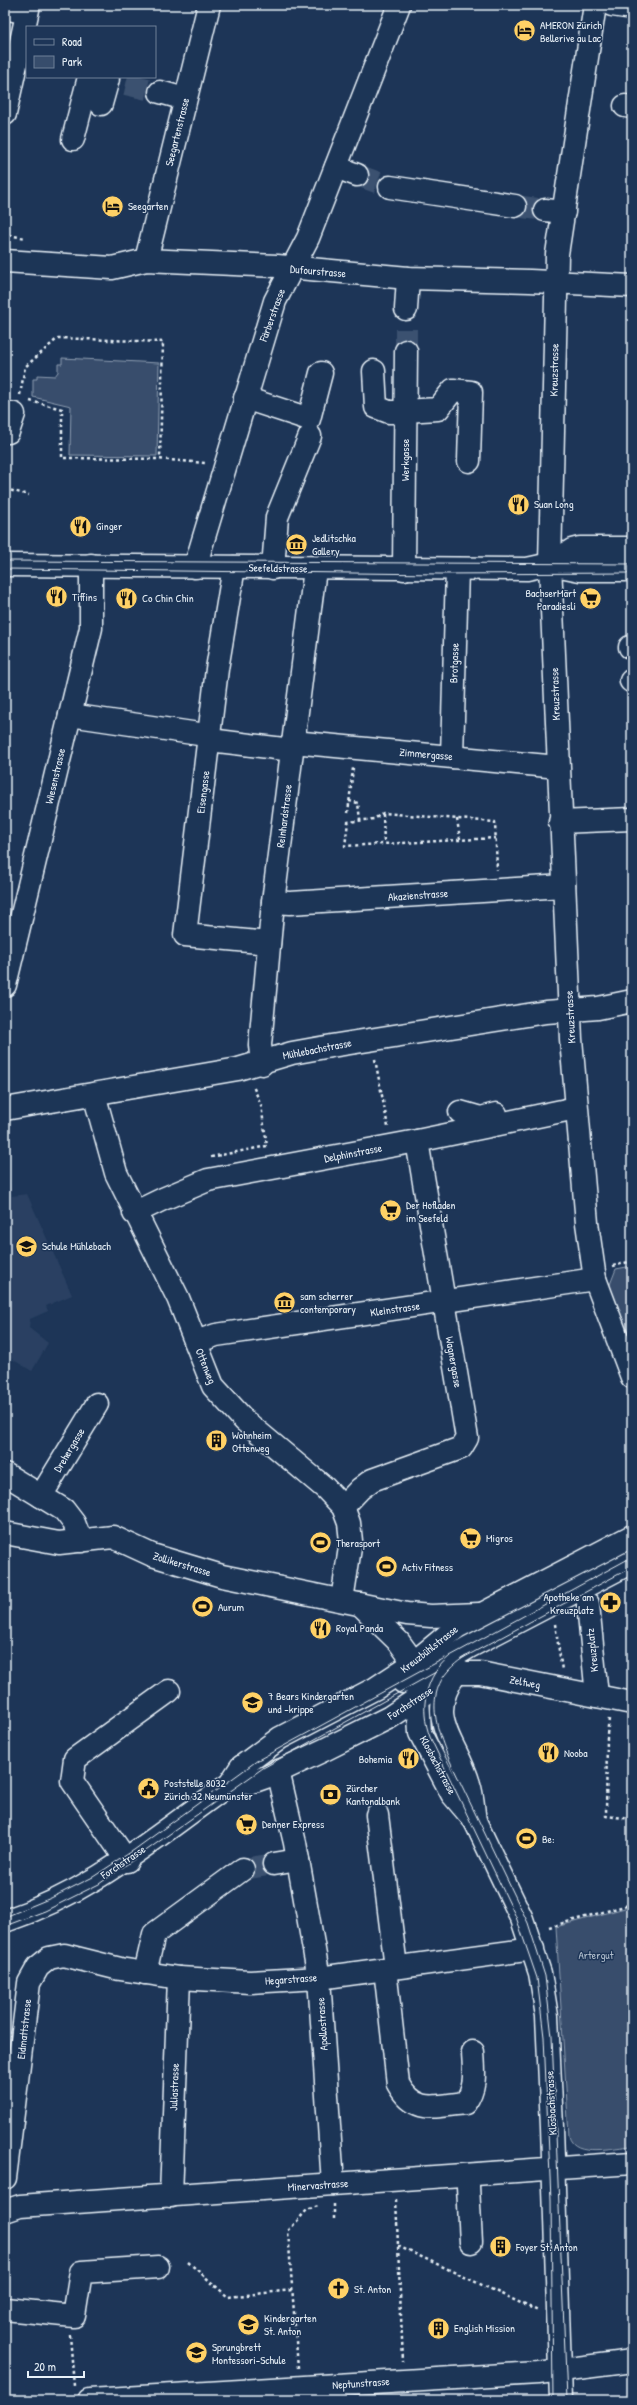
<svg xmlns="http://www.w3.org/2000/svg" width="637" height="2405" font-family="'Patrick Hand',sans-serif">
	<style>
		.built { fill: #2a4162 }
		.green { fill: #374d6c; stroke: #909fb2 }
		.lines { fill: none; stroke-linecap: round; stroke-linejoin: round }
		.minor-tunnel { stroke: #3b516f; stroke-width: 22; stroke-dasharray: 22 11; stroke-linecap: butt }
		.minor-casing { stroke: #e8f1f8; stroke-width: 25 }
		.major-casing { stroke: #e8f1f8; stroke-width: 25 }
		.path { stroke: #e8f1f8; stroke-width: 2.5; stroke-dasharray: 3 3; stroke-linecap: butt }
		.minor { stroke: #1d3557; stroke-width: 22 }
		.major { stroke: #1d3557; stroke-width: 22 }
		.tram { stroke: #e8f1f8; stroke-width: 1 }
		.labels { text-anchor: middle; stroke-width: 3; stroke-linejoin: round; paint-order: stroke }
		.poi-label { font-size: 11px; fill: #e8f1f8; stroke: #1d3557; text-anchor: start }
		.street-label { font-size: 11px; fill: #e8f1f8; stroke: #1d3557 }
		.park-label { font-size: 11px; fill: #b3c0ce; stroke: #1d3557 }
	</style>
	<rect width="100%" height="100%" fill="#1d3557"/>
	<filter id="ink" filterUnits="userSpaceOnUse"><feTurbulence type="fractalNoise" baseFrequency=".025" numOctaves="2"/><feDisplacementMap in="SourceGraphic" scale="8" xChannelSelector="R" yChannelSelector="G"/><feConvolveMatrix kernelMatrix="1 2 1 2 8 2 1 2 1" color-interpolation-filters="sRGB"/></filter>
	<g filter="url(#ink)">
		<polygon class="built" points="5,1151 12,1196 27,1194 72,1295 46,1306 48,1311 30,1319 29,1328 48,1343 32,1371 5,1355"/>
		<g class="green">
			<polygon points="62,358 159,363 157,456 70,455 71,406 33,397 33,379 37,379 37,375 55,376 58,372 58,364 62,364"/>
			<polygon points="632,1266 632,1347 609,1287 616,1269"/>
			<path d="M 632,1906 L 632,2146 C 615,2147 574,2158 569,2136 L 556,1927 Z"/>
		</g>
		<g class="lines">
			<g class="minor-tunnel">
				<polyline points="126,84 160,92"/>
				<polyline points="357,175 390,187"/>
				<polyline points="515,206 545,210"/>
				<polyline points="406,351 406,309"/>
				<polyline points="243,1869 274,1864"/>
			</g>
			<defs>
				<g id="minor">
					<polyline points="595,5 557,254 550,564 571,1039 587,1223 595,1279 632,1377"/>
					<polyline points="5,8 27,13"/>
					<polyline points="99,77 108,79 101,104"/>
					<polyline points="160,92 185,99"/>
					<polyline points="625,106 632,107"/>
					<polyline points="5,114 29,5"/>
					<polyline points="73,139 89,77"/>
					<polyline points="336,167 357,175"/>
					<polyline points="390,187 515,206"/>
					<polyline points="545,210 564,212"/>
					<polyline points="146,260 209,5"/>
					<polyline points="5,261 112,268 146,260 277,266 408,278 530,281 632,286"/>
					<polyline points="406,309 408,278"/>
					<polyline points="374,371 376,407 389,412 405,412"/>
					<polyline points="245,398 309,419 321,373"/>
					<polyline points="405,411 438,409 453,390 471,392 469,461"/>
					<polyline points="5,412 14,414 8,432"/>
					<polyline points="550,564 580,570 632,570"/>
					<polyline points="5,565 527,569 550,564 572,550 580,548 632,548"/>
					<polyline points="195,567 275,301 308,238 399,5"/>
					<polyline points="234,567 217,669 185,935 269,943"/>
					<polyline points="273,568 277,517 310,436"/>
					<polyline points="404,569 406,351"/>
					<polyline points="630,647 632,648"/>
					<polyline points="631,681 632,681"/>
					<polyline points="70,715 199,734 218,741 292,750"/>
					<polyline points="293,742 558,767"/>
					<polyline points="452,757 457,569"/>
					<polyline points="560,822 632,819"/>
					<polyline points="273,902 290,903 564,886"/>
					<polyline points="5,985 91,628 91,565"/>
					<polyline points="262,1064 260,1045 273,902 315,569"/>
					<polyline points="94,1094 116,1173 178,1298 213,1386 245,1421 325,1488 343,1507 349,1523 351,1541 342,1600"/>
					<polyline points="5,1109 238,1069 292,1053 331,1046 546,1012 598,1008 632,1001"/>
					<polyline points="460,1112 481,1118 496,1114"/>
					<polyline points="134,1213 163,1199 208,1180 417,1141 576,1108"/>
					<polyline points="196,1342 216,1335 595,1279"/>
					<polyline points="5,1474 64,1510 74,1523 81,1541"/>
					<polyline points="41,1496 97,1404"/>
					<polyline points="343,1507 360,1489 372,1480 461,1448 467,1438 417,1141"/>
					<polyline points="5,1533 59,1543 113,1537 152,1555 222,1576 407,1614 431,1616 479,1614"/>
					<polyline points="360,1604 399,1642 407,1653 417,1678 420,1733 452,1794 475,1821 522,1919 540,1973 547,2016 552,2127 561,2400"/>
					<polyline points="588,1604 597,1696"/>
					<path d="M 456,1673 C 423,1719 457,1741 469,1784 C 473,1796 473,1809 475,1821"/>
					<polyline points="403,1682 417,1678 469,1647 632,1562"/>
					<polyline points="278,1771 295,1843 319,1978 333,2184"/>
					<polyline points="377,1815 396,1967"/>
					<polyline points="127,1861 72,1781 75,1759 169,1691"/>
					<polyline points="274,1864 298,1860"/>
					<path d="M 385,1969 L 398,2084 C 415,2115 435,2106 465,2103 C 477,2086 474,2071 473,2052"/>
					<polyline points="145,1973 154,1934 243,1869"/>
					<polyline points="5,2178 29,1983 38,1967 49,1958 64,1955 120,1969 179,1978 250,1982 319,1978 533,1949"/>
					<polyline points="468,2186 471,2242"/>
					<polyline points="171,2196 179,1978"/>
					<polyline points="5,2211 20,2206 632,2163"/>
					<polyline points="5,2309 74,2316 81,2272 158,2267"/>
					<polyline points="89,2400 538,2373 632,2361"/>
				</g>
				<g id="major">
					<polyline points="612,5 632,8"/>
					<polyline points="230,1784 252,1782 269,1776 324,1750 390,1717 456,1673 480,1673 632,1703"/>
					<path d="M 5,1921 C 96,1890 153,1838 230,1784 L 241,1767 L 280,1738 L 376,1688 L 411,1665 L 457,1627 L 632,1536"/>
				</g>
			</defs>
			<use href="#minor" class="minor-casing"/>
			<use href="#major" class="major-casing"/>
			<g class="path">
				<polyline points="5,231 8,235 26,238"/>
				<polyline points="20,395 25,367 58,338 163,342 160,459"/>
				<polyline points="30,401 62,409 62,458 157,459 206,463"/>
				<polyline points="5,489 29,495"/>
				<polyline points="349,801 358,803 360,820"/>
				<polyline points="348,813 353,768"/>
				<polyline points="383,814 384,844"/>
				<polyline points="457,819 460,839"/>
				<polyline points="496,838 345,846 348,822 374,819 383,813 495,822 497,870"/>
				<polyline points="375,1059 388,1127"/>
				<polyline points="211,1157 267,1146 261,1105 253,1086"/>
				<polyline points="613,1266 632,1261"/>
				<polyline points="555,1624 562,1670"/>
				<polyline points="609,1719 607,1734 606,1816 632,1819"/>
				<polyline points="549,1927 632,1904"/>
				<polyline points="396,2199 403,2362"/>
				<polyline points="334,2204 334,2221"/>
				<polyline points="398,2246 538,2311"/>
				<polyline points="188,2262 228,2297 292,2290"/>
				<polyline points="70,2335 74,2386"/>
				<polyline points="298,2368 288,2231 307,2210 318,2206"/>
			</g>
			<use href="#minor" class="minor"/>
			<use href="#major" class="major"/>
			<g class="tram">
				<polyline points="5,561 632,564"/>
				<polyline points="5,569 440,574 632,573"/>
				<path d="M 466,1656 C 423,1683 432,1719 449,1759 L 528,1923 L 545,1976 L 552,2037 L 567,2400"/>
				<polyline points="461,1659 632,1567"/>
				<polyline points="5,1917 51,1898 93,1877 134,1850 258,1760 445,1658"/>
				<polyline points="5,1926 45,1911 99,1884 263,1768 436,1672"/>
				<path d="M 553,2400 L 551,2200 L 544,2037 L 537,1978 L 516,1917 L 430,1737 C 419,1708 425,1676 450,1656 L 632,1557"/>
			</g>
		</g>
	</g>
	<defs>
		<symbol id="hotel-disc" viewBox="-11 -11 22 22"><circle r="9.5" fill="#ffd166" stroke="#1d3557"/><path d="M-6-4.5h1.5V1H6V5H4.5V3h-9V5H-6ZM-4 0a1.8 1.8 0 1 1 3.6 0ZM.5 0V-2.5h3Q6-2.5 6 0Z" fill="#111"/></symbol>
		<symbol id="restaurant-disc" viewBox="-11 -11 22 22"><circle r="9.5" fill="#ffd166" stroke="#1d3557"/><path d="M-5-6h1v4h1v-4h1v4h1v-4h1v5L-1.5 .5V6h-2V.5L-5-1ZM5-6V6H3V1.5H1.5Q1.5-4 5-6Z" fill="#111"/></symbol>
		<symbol id="museum-disc" viewBox="-11 -11 22 22"><circle r="9.5" fill="#ffd166" stroke="#1d3557"/><path d="M0-6L6-3V-2H-6V-3ZM-5-1h2V3h-2ZM-1-1h2V3h-2ZM3-1h2V3H3ZM-6 4H6V6H-6Z" fill="#111"/></symbol>
		<symbol id="supermarket-disc" viewBox="-11 -11 22 22"><circle r="9.5" fill="#ffd166" stroke="#1d3557"/><path d="M-6-5.5h2.5l.6 2H6L4.5 2H-2.5L-4.4-4H-6ZM-1.5 3.2a1.3 1.3 0 1 0 .1 0ZM3 3.2a1.3 1.3 0 1 0 .1 0Z" fill="#111"/></symbol>
		<symbol id="school-disc" viewBox="-11 -11 22 22"><circle r="9.5" fill="#ffd166" stroke="#1d3557"/><path d="M0-5L7-2L0 1L-7-2ZM-4 1L0 2.5L4 1V4Q0 6-4 4Z" fill="#111"/></symbol>
		<symbol id="building-disc" viewBox="-11 -11 22 22"><circle r="9.5" fill="#ffd166" stroke="#1d3557"/><path d="M-4-6H4V6H1V3H-1V6H-4ZM-2.5-4.3h1.7v1.8h-1.7ZM.8-4.3h1.7v1.8H.8ZM-2.5-1h1.7V.8h-1.7ZM.8-1h1.7V.8H.8Z" fill="#111"/></symbol>
		<symbol id="stadium-disc" viewBox="-11 -11 22 22"><circle r="9.5" fill="#ffd166" stroke="#1d3557"/><path d="M0-5a6.5 5 0 1 0 0 10a6.5 5 0 1 0 0-10ZM-3.5-1.8h7v3.6h-7Z" fill="#111"/></symbol>
		<symbol id="pharmacy-disc" viewBox="-11 -11 22 22"><circle r="9.5" fill="#ffd166" stroke="#1d3557"/><path d="M-2-6h4v4h4v4h-4v4h-4v-4h-4v-4h4Z" fill="#111"/></symbol>
		<symbol id="civic-disc" viewBox="-11 -11 22 22"><circle r="9.5" fill="#ffd166" stroke="#1d3557"/><path d="M-.6-6.5H3V-4.5H.6V-3L4-1V1h2V6H-6V1h2V-1L-.6-3ZM-1.2 2.5V6h2.4V2.5Z" fill="#111"/></symbol>
		<symbol id="bank-disc" viewBox="-11 -11 22 22"><circle r="9.5" fill="#ffd166" stroke="#1d3557"/><path d="M-6-4H6V4H-6ZM0-2.3a2.3 2.3 0 1 0 0 4.6a2.3 2.3 0 1 0 0-4.6Z" fill="#111"/></symbol>
		<symbol id="church-disc" viewBox="-11 -11 22 22"><circle r="9.5" fill="#ffd166" stroke="#1d3557"/><path d="M-1.2-6h2.4v3.5h3.3v2.4h-3.3V6h-2.4V-.1h-3.3v-2.4h3.3Z" fill="#111"/></symbol>
	</defs>
	<g fill-rule="evenodd">
		<use href="#hotel-disc" x="512" y="18" width="25" height="25"/>
		<use href="#hotel-disc" x="100" y="194" width="25" height="25"/>
		<use href="#restaurant-disc" x="506" y="492" width="25" height="25"/>
		<use href="#restaurant-disc" x="68" y="514" width="25" height="25"/>
		<use href="#museum-disc" x="284" y="532" width="25" height="25"/>
		<use href="#restaurant-disc" x="44" y="584" width="25" height="25"/>
		<use href="#restaurant-disc" x="114" y="586" width="25" height="25"/>
		<use href="#supermarket-disc" x="578" y="586" width="25" height="25"/>
		<use href="#supermarket-disc" x="378" y="1198" width="25" height="25"/>
		<use href="#school-disc" x="14" y="1234" width="25" height="25"/>
		<use href="#museum-disc" x="272" y="1290" width="25" height="25"/>
		<use href="#building-disc" x="204" y="1428" width="25" height="25"/>
		<use href="#supermarket-disc" x="458" y="1526" width="25" height="25"/>
		<use href="#stadium-disc" x="308" y="1530" width="25" height="25"/>
		<use href="#stadium-disc" x="374" y="1554" width="25" height="25"/>
		<use href="#pharmacy-disc" x="598" y="1590" width="25" height="25"/>
		<use href="#stadium-disc" x="190" y="1594" width="25" height="25"/>
		<use href="#restaurant-disc" x="308" y="1616" width="25" height="25"/>
		<use href="#school-disc" x="240" y="1690" width="25" height="25"/>
		<use href="#restaurant-disc" x="536" y="1740" width="25" height="25"/>
		<use href="#restaurant-disc" x="396" y="1746" width="25" height="25"/>
		<use href="#civic-disc" x="136" y="1776" width="25" height="25"/>
		<use href="#bank-disc" x="318" y="1782" width="25" height="25"/>
		<use href="#supermarket-disc" x="234" y="1812" width="25" height="25"/>
		<use href="#stadium-disc" x="514" y="1826" width="25" height="25"/>
		<use href="#building-disc" x="488" y="2234" width="25" height="25"/>
		<use href="#church-disc" x="326" y="2276" width="25" height="25"/>
		<use href="#school-disc" x="236" y="2312" width="25" height="25"/>
		<use href="#building-disc" x="426" y="2316" width="25" height="25"/>
		<use href="#school-disc" x="184" y="2340" width="25" height="25"/>
	</g>
	<g class="labels">
		<g class="poi-label">
			<text x="540" y="29">AMERON Zürich<tspan x="540" dy="13">Bellerive au Lac</tspan></text>
			<text x="128" y="210">Seegarten</text>
			<text x="534" y="508">Suan Long</text>
			<text x="96" y="530">Ginger</text>
			<text x="312" y="542">Jedlitschka<tspan x="312" dy="13">Gallery</tspan></text>
			<text x="576" y="597" text-anchor="end">BachserMärt<tspan x="576" dy="13">Paradiesli</tspan></text>
			<text x="72" y="601">Tiffins</text>
			<text x="142" y="602">Co Chin Chin</text>
			<text x="406" y="1209">Der Hofladen<tspan x="406" dy="13">im Seefeld</tspan></text>
			<text x="42" y="1250">Schule Mühlebach</text>
			<text x="300" y="1300">sam scherrer<tspan x="300" dy="13">contemporary</tspan></text>
			<text x="232" y="1439">Wohnheim<tspan x="232" dy="13">Ottenweg</tspan></text>
			<text x="486" y="1542">Migros</text>
			<text x="336" y="1547">Therasport</text>
			<text x="402" y="1571">Activ Fitness</text>
			<text x="594" y="1601" text-anchor="end">Apotheke am<tspan x="594" dy="13">Kreuzplatz</tspan></text>
			<text x="218" y="1611">Aurum</text>
			<text x="336" y="1632">Royal Panda</text>
			<text x="268" y="1700">7 Bears Kindergarten<tspan x="268" dy="13">und -krippe</tspan></text>
			<text x="564" y="1757">Nooba</text>
			<text x="392" y="1763" text-anchor="end">Bohemia</text>
			<text x="164" y="1787">Poststelle 8032<tspan x="164" dy="13">Zürich 32 Neumünster</tspan></text>
			<text x="346" y="1792">Zürcher<tspan x="346" dy="13">Kantonalbank</tspan></text>
			<text x="262" y="1828">Denner Express</text>
			<text x="542" y="1843">Be:</text>
			<text x="516" y="2251">Foyer St. Anton</text>
			<text x="354" y="2293">St. Anton</text>
			<text x="264" y="2322">Kindergarten<tspan x="264" dy="13">St. Anton</tspan></text>
			<text x="454" y="2332">English Mission</text>
			<text x="212" y="2351">Sprungbrett<tspan x="212" dy="13">Montessori-Schule</tspan></text>
		</g>
		<g class="street-label">
			<text transform="translate(177 132) rotate(-76)" y="4">Seegartenstrasse</text>
			<text transform="translate(318 271) rotate(5)" y="4">Dufourstrasse</text>
			<text transform="translate(272 315) rotate(-70)" y="4">Färberstrasse</text>
			<text transform="translate(554 370) rotate(-89)" y="4">Kreuzstrasse</text>
			<text transform="translate(405 460) rotate(-90)" y="4">Werkgasse</text>
			<text transform="translate(278 568) rotate(1)" y="4">Seefeldstrasse</text>
			<text transform="translate(454 663) rotate(-88)" y="4">Brotgasse</text>
			<text transform="translate(555 694) rotate(-92)" y="4">Kreuzstrasse</text>
			<text transform="translate(426 754) rotate(5)" y="4">Zimmergasse</text>
			<text transform="translate(55 776) rotate(-77)" y="4">Wiesenstrasse</text>
			<text transform="translate(203 792) rotate(-83)" y="4">Eisengasse</text>
			<text transform="translate(284 816) rotate(-83)" y="4">Reinhardstrasse</text>
			<text transform="translate(418 895) rotate(-4)" y="4">Akazienstrasse</text>
			<text transform="translate(570 1017) rotate(-93)" y="4">Kreuzstrasse</text>
			<text transform="translate(317 1049) rotate(-11)" y="4">Mühlebachstrasse</text>
			<text transform="translate(353 1153) rotate(-11)" y="4">Delphinstrasse</text>
			<text transform="translate(395 1309) rotate(-8)" y="4">Kleinstrasse</text>
			<text transform="translate(454 1362) rotate(80)" y="4">Wagnergasse</text>
			<text transform="translate(206 1366) rotate(68)" y="4">Ottenweg</text>
			<text transform="translate(69 1450) rotate(-59)" y="4">Drehergasse</text>
			<text transform="translate(182 1564) rotate(17)" y="4">Zollikerstrasse</text>
			<text transform="translate(429 1649) rotate(-38)" y="4">Kreuzbühlstrasse</text>
			<text transform="translate(592 1650) rotate(-96)" y="4">Kreuzplatz</text>
			<text transform="translate(525 1682) rotate(11)" y="4">Zeltweg</text>
			<text transform="translate(410 1703) rotate(-33)" y="4">Forchstrasse</text>
			<text transform="translate(438 1765) rotate(62)" y="4">Klosbachstrasse</text>
			<text transform="translate(123 1862) rotate(-34)" y="4">Forchstrasse</text>
			<text transform="translate(291 1979) rotate(-4)" y="4">Hegarstrasse</text>
			<text transform="translate(322 2024) rotate(-94)" y="4">Apollostrasse</text>
			<text transform="translate(24 2029) rotate(-84)" y="4">Eidmattstrasse</text>
			<text transform="translate(174 2087) rotate(-88)" y="4">Juliastrasse</text>
			<text transform="translate(551 2103) rotate(-93)" y="4">Klosbachstrasse</text>
			<text transform="translate(318 2185) rotate(-4)" y="4">Minervastrasse</text>
			<text transform="translate(361 2383) rotate(-4)" y="4">Neptunstrasse</text>
		</g>
		<g class="park-label">
			<text x="596" y="1959">Artergut</text>
		</g>
	</g>
	<rect width="637" height="2405" fill="none" stroke="#1d3557" stroke-width="20"/>
	<rect x="10" y="10" width="617" height="2385" fill="none" stroke="#e8f1f8" stroke-width="1.5" filter="url(#ink)"/>
	<rect x="26" y="26" width="130" height="52" fill="#1d3557" stroke="#6e8097"/>
	<rect x="34" y="39" width="20" height="6" fill="#1d3557" stroke="#6e8097"/>
	<text x="62" y="46" font-size="12" fill="#e8f1f8">Road</text>
	<rect x="34" y="56" width="20" height="12" fill="#374d6c" stroke="#6e8097"/>
	<text x="62" y="66" font-size="12" fill="#e8f1f8">Park</text>
	<path d="M28 2371v6h56v-6" fill="none" stroke="#e8f1f8" stroke-width="2"/>
	<text x="34" y="2371" font-size="12" fill="#e8f1f8" stroke="#1d3557" stroke-width="3" paint-order="stroke">20 m</text>
</svg>
